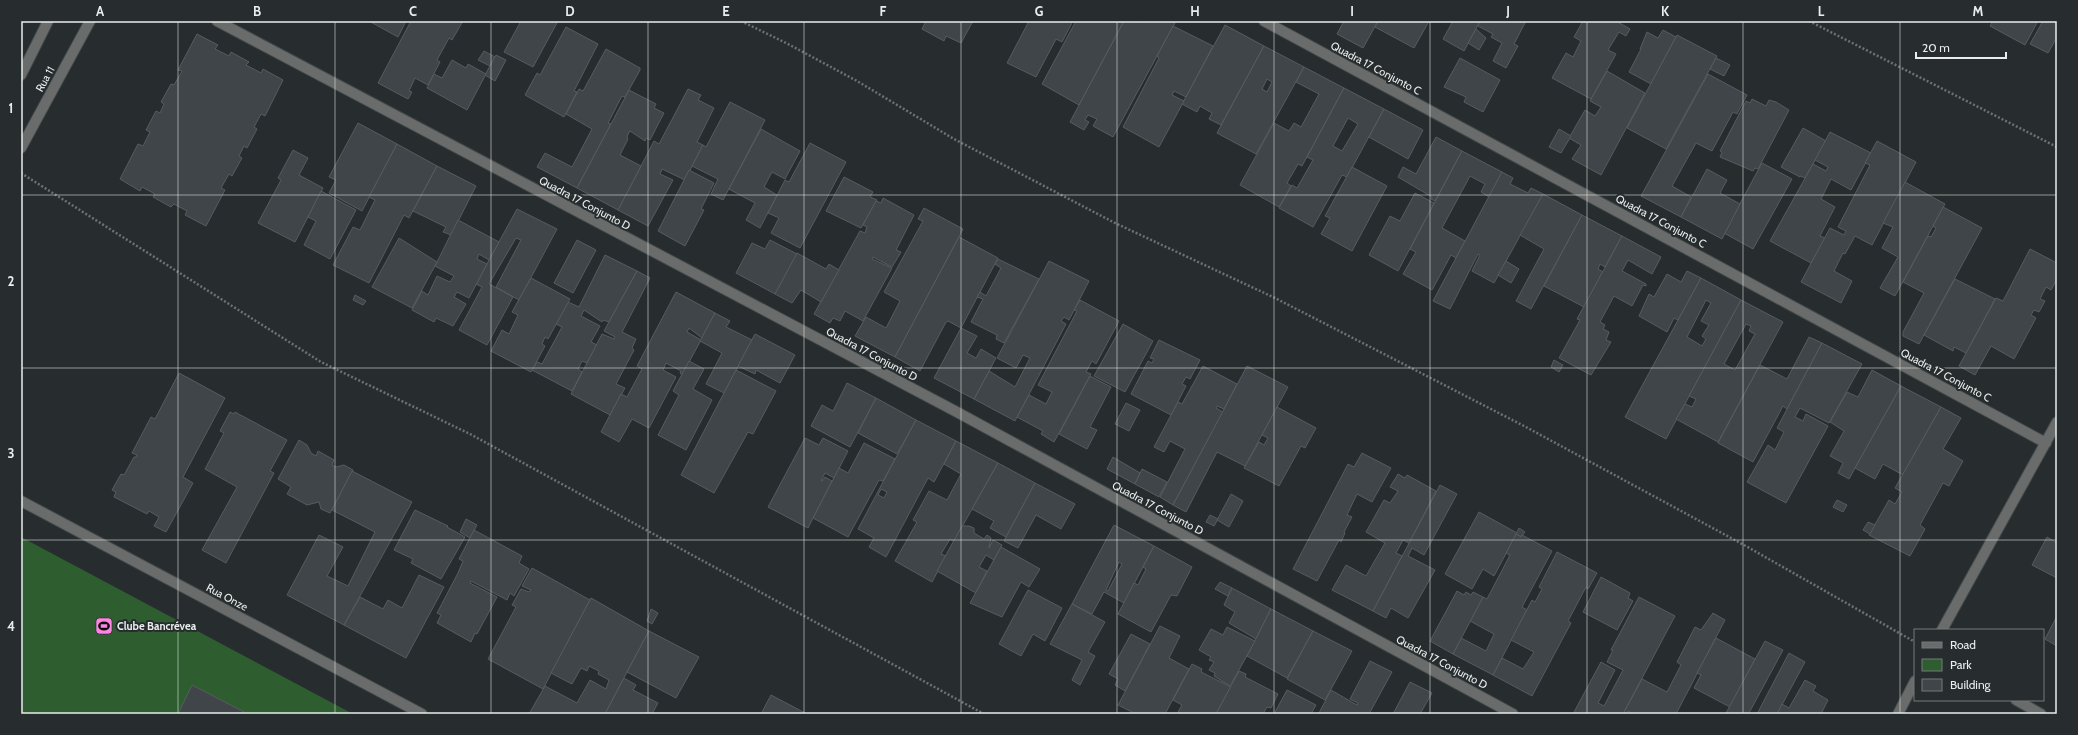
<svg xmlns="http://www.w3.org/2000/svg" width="2078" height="735" font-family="Cabin,sans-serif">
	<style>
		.green { fill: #2e5e30 }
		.building { fill: #3f4548; stroke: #565c5f; fill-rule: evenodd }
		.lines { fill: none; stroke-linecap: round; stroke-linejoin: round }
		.minor-casing { stroke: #424849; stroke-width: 12 }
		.path { stroke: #6c7272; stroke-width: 2.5; stroke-dasharray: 2 2; stroke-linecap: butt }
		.minor { stroke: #696c6b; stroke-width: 10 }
		.grid { fill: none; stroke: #e9eded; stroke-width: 1; stroke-opacity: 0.55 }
		.labels { text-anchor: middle; stroke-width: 4; stroke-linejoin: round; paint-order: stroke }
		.street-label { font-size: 11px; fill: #e9eded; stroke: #272d2e }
		.poi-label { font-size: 11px; font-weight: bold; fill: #e9eded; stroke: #272d2e; text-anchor: start }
		.neatline { fill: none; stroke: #e9eded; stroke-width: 1.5 }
		.grid-label { font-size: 13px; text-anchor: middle; font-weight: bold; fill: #e9eded }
	</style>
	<rect width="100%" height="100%" fill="#272d2e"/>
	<polygon class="green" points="21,537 353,714 21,714"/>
	<g class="building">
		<polygon points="369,21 406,21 398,37"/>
		<polygon points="411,21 463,21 452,40 449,38 437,60 440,62 428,85 415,78 409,91 412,92 408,99 378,83"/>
		<polygon points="521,21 558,21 533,67 504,52"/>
		<polygon points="926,21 973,21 961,43 946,36 944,41 922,29"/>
		<polygon points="1029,21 1073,21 1062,42 1056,39 1036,77 1007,63"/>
		<polygon points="1076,21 1124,21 1079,105 1042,84"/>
		<polygon points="1124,21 1140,21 1141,23 1142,21 1176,21 1113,137 1093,126 1097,119 1088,115 1085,120 1089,122 1084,130 1070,122"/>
		<polygon points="1344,21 1378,21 1363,48 1337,34"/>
		<polygon points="1378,21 1429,21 1414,48 1375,27"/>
		<polygon points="1453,21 1480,21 1464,51 1443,39"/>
		<polygon points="1480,21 1526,21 1514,44 1518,46 1506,68 1493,61 1502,43 1491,37 1493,34 1478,26"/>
		<polygon points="1583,21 1616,21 1630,29 1626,36 1619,32 1608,50 1616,54 1591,99 1552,78 1566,53 1573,57 1581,41 1574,37"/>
		<polygon points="1993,21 2038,21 2025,45 1990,26"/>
		<polygon points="2043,21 2057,21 2057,37 2048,53 2030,44"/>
		<polygon points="1225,25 1264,46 1221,125 1209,119 1212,113 1200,106 1197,112 1182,104"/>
		<polygon points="1173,26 1213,46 1186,97 1174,91 1172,95 1184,101 1159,147 1123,127 1159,58 1157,56"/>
		<polygon points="566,27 598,44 574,91 577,92 564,117 525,95 537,73 540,75"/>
		<polygon points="1476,29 1486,38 1479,50 1468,43"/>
		<polygon points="1663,30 1676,37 1651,84 1629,72 1641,49 1640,49 1647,32 1658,38"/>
		<polygon points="197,34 218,45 215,49 229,56 231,52 249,62 246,65 261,73 263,69 283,80 265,116 261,114 254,127 257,129 247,148 244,146 239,156 242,158 232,176 229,174 221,188 225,190 206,226 185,215 187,211 174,204 171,207 153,197 155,194 142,187 140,191 120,179 138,144 143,146 150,132 146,130 156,111 160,113 164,104 161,102 171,84 174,85 182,71 178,70"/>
		<polygon points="1677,35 1717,56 1666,149 1627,128"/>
		<path d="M 1264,46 L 1304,67 L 1256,154 L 1217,133 ZM 1267,79 L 1272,82 L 1267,92 L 1262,89 Z"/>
		<polygon points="606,49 640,68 640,70 625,97 622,96 608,123 611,124 577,188 537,167 545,153 572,167 592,129 566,114 579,89 583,91"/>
		<polygon points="484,51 495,57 490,66 478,60"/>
		<polygon points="496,55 506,60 495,81 485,75"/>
		<polygon points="1460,58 1500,80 1483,112 1464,102 1466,97 1444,87"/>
		<polygon points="1716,58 1730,65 1724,76 1710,69"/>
		<polygon points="452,60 466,68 468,64 486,74 467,110 427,88 434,74 442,78"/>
		<polygon points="1304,67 1344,88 1302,166 1298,164 1287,183 1291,186 1279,207 1240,185 1274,123 1289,131 1294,123 1301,127 1319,94 1296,82"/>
		<polygon points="1607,71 1645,93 1601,175 1572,159 1581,145 1569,138 1585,110 1595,116 1601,107 1590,101"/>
		<polygon points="1708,74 1747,95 1737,114 1733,112 1712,151 1696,143 1672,186 1691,197 1681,217 1641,196"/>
		<path d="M 1344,88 L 1384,109 L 1347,177 L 1342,175 L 1313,227 L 1279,208 L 1292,185 L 1297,188 L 1313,160 L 1307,157 ZM 1348,118 L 1358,124 L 1342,151 L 1333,146 Z"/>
		<polygon points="688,89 701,95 698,100 714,108 697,142 703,145 685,180 662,169 660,174 673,180 648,226 618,210 654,141 659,144"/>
		<polygon points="629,90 656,104 654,108 664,113 650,140 646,138 645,141 630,131 628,134 627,138 628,139 620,155 641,166 618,210 577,188"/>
		<polygon points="1752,99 1766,106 1769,100 1776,102 1789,110 1758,169 1755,168 1753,171 1720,157 1722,152 1720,151 1746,101 1750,103"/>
		<polygon points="730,102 765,120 723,200 711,194 718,179 692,166 703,145 706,147"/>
		<polygon points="1384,109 1423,130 1408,159 1369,137"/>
		<polygon points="358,123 397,144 362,211 329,193 336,180 329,177"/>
		<polygon points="1803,128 1826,141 1805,178 1800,176 1800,177 1781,167"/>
		<polygon points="761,129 800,151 785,179 772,172 764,187 777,195 760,228 746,220 755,203 729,189"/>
		<polygon points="1559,129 1571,136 1561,153 1549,147"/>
		<polygon points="1830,132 1871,153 1851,190 1831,179 1821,199 1835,207 1820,236 1825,238 1811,263 1770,241 1813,164 1826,171 1828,167 1815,160"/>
		<polygon points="1436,137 1462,151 1435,201 1431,199 1432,197 1398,177 1403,167 1416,174"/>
		<polygon points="1877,141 1916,162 1872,245 1855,236 1845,254 1843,253 1834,271 1852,281 1841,303 1801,282 1830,228 1844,235 1846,231 1838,227 1870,165 1865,163"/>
		<polygon points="810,143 846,162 800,248 771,233 779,218 768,213 785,180 789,182"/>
		<polygon points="397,144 437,166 409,218 404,215 369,283 333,265 353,227 360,230 375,200 369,197"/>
		<polygon points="293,150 308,158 299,175 323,188 295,242 258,223 281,180 278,178"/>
		<polygon points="1462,151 1502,172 1489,197 1481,192 1485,184 1470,176 1442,228 1465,241 1456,258 1451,255 1432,290 1403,274 1416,252 1410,249"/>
		<polygon points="1762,163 1792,179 1753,249 1724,233"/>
		<polygon points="437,166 476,186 451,235 443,232 446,227 413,211"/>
		<polygon points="1352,167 1387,186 1352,251 1321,234 1330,218 1325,216"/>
		<polygon points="1707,169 1727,180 1720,193 1740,204 1722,239 1681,217"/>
		<polygon points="689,170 714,183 701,209 704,210 685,246 658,231"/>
		<polygon points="1502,172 1513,178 1510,184 1528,193 1531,188 1543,194 1494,283 1472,271 1480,255 1478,254 1450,309 1433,301"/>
		<polygon points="844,177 873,192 870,197 877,200 861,228 826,211"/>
		<polygon points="1905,182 1945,204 1895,296 1880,288 1898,257 1882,248 1893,227 1883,223"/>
		<polygon points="321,191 356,210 330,259 304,245 316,221 308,217"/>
		<polygon points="1415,193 1434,203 1398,271 1369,255 1390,216 1400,221"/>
		<polygon points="1543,194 1582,215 1531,309 1516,301 1544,249 1520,235"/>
		<polygon points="883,198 914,215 896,250 901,252 892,267 873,257 872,259 892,268 863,321 845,311 840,321 833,318 830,323 814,314 860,231 865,233 867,227 863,225 876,201 881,203"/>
		<polygon points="1943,207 1982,228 1919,344 1903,336 1903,332 1924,293 1903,282 1928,236 1931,237 1936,228 1933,226"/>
		<polygon points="924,208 963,229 895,357 855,336 866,317 886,328 900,301 884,292 923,221 918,219"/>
		<polygon points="517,209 557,229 519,300 496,287 521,240 516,238 489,284 513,297 487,345 459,330 482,287 476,284"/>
		<polygon points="1582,215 1622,236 1605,267 1600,264 1598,269 1603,272 1584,307 1544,286"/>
		<polygon points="458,220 499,242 489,260 479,254 477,259 487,264 469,298 457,292 454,297 466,304 453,326 436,318 434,322 412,310 422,291 428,295 437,276 450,282 454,276 435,266"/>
		<polygon points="1622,236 1661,257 1652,274 1628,260 1622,271 1646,284 1646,286 1643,285 1632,306 1614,296 1600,322 1605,325 1603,329 1609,332 1606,340 1611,342 1591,375 1559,358 1580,320 1577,319"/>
		<polygon points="959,237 998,258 961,328 948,321 946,322 920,371 895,357"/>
		<polygon points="399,238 437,262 412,308 372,287"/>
		<polygon points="577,240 596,250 573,293 554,283"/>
		<polygon points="770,240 797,254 775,294 736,273 752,243 765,249"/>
		<polygon points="2030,249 2057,263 2057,279 2051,290 2046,287 2040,299 2045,301 2039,312 2034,310 2031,315 2036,318 2014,359 1991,346 1975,375 1959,366 1996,298 2003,301"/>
		<polygon points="797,253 826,269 829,264 839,270 821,302 801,290 792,303 775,294"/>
		<polygon points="605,255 637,271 609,322 603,320 602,322 584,310 581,316 600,326 591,342 597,345 587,363 582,361 578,369 582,372 572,391 532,370 537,362 542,364 562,327 556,324 568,302 579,307"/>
		<polygon points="998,259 1039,279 1004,343 996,339 997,335 971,322 983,299 977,297 980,292 986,296 1001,268 995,264"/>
		<polygon points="1049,261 1089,281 1069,320 1064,317 1061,321 1066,324 1015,421 974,399 989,371 1015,387 1030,358 1023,355 1016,368 997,358"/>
		<polygon points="1506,261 1519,269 1511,283 1498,275"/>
		<polygon points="637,271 650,278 622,332 636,339 632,348 634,350 616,384 625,388 610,415 571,394 602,334 614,339 615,337 604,331"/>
		<polygon points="1687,271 1701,278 1678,320 1674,318 1667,332 1639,316 1649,294 1654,297 1667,274 1681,282"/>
		<polygon points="531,278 570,299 548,339 545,337 542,344 545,346 531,372 491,351 502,330 509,334 518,315 512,312"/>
		<path d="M 1701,278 L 1741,300 L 1666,439 L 1625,417 ZM 1706,300 L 1711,303 L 1701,321 L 1709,325 L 1702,336 L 1706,339 L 1702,346 L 1687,337 Z"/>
		<polygon points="1955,279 1995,299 1966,353 1954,347 1953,351 1924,335"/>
		<polygon points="676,292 715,313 702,338 689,328 687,332 701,340 682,375 680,373 681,371 666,363 663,370 676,377 649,428 632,419 619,442 601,432 621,394 627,397 642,369 637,366"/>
		<polygon points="355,295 366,301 363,305 353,300"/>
		<polygon points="1080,300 1119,321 1096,364 1092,361 1086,372 1091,374 1054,442 1041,434 1043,431 1017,417 1029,395 1046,404 1052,392 1038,385 1077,311 1074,310"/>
		<path d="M 1741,300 L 1783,322 L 1718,442 L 1676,419 L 1685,404 L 1692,407 L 1696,399 L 1689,396 ZM 1746,324 L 1751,326 L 1749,331 L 1755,334 L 1735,370 L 1724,364 Z"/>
		<polygon points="715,313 730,321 726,327 752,340 724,393 706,384 722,353 700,341"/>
		<polygon points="1123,324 1153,341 1125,392 1094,376"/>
		<polygon points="961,328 977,336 967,353 976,358 981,349 996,358 974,399 934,378"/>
		<polygon points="755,334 795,355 780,383 756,370 755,374 738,366"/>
		<polygon points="1809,337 1822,343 1787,409 1783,406 1753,462 1718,443 1760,365 1787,379"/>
		<polygon points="1159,340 1200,360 1190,379 1186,377 1182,384 1186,386 1171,415 1131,394 1148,361 1152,363 1154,359 1150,358"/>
		<polygon points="1822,343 1862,364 1829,423 1800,408 1795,417 1803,421 1806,414 1828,426 1786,503 1747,482 1768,445 1775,450 1784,432 1777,428"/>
		<polygon points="1554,360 1563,365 1559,372 1551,367"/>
		<polygon points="689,361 704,369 693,389 712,400 686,450 658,435 679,395 673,391"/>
		<polygon points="1203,366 1237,384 1224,409 1217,406 1216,408 1223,412 1173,505 1160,497 1185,449 1170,441 1164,452 1154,447 1178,402 1182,404"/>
		<polygon points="1247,366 1288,387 1245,466 1217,452 1186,512 1173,505"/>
		<polygon points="736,370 776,391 753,434 748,432 714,493 681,475"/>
		<polygon points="1872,370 1901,386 1849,479 1838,473 1843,463 1830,456 1844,431 1830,422 1847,392 1858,397"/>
		<polygon points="179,373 225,398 183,477 193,483 166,532 154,526 159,517 149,511 147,514 114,497 116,492 112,490 121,474 124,475 134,457 136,457 137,455 132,453 151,417 155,419"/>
		<polygon points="1090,376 1111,387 1090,427 1097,430 1087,449 1059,434"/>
		<polygon points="847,383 876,398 850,447 811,426 822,405 833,411"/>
		<polygon points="1901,386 1941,407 1903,475 1883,464 1875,479 1855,468"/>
		<polygon points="876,398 916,420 897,454 858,433"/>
		<polygon points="1126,403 1140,410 1129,431 1115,424"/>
		<polygon points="1277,407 1316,428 1305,448 1301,446 1279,486 1244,468 1259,442 1264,445 1268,438 1262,435"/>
		<polygon points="1941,407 1961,418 1943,449 1963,461 1949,486 1943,483 1920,525 1925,529 1910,556 1869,535 1889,500 1895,504 1902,492 1895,488"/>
		<polygon points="230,412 234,414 235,412 287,440 270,471 274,473 226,563 202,550 237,487 205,469 224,433 220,431"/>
		<path d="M 916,420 L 956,441 L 934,482 L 928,478 L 886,557 L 869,547 L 874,538 L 858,529 ZM 881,489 L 887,492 L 884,498 L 878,495 Z"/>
		<polygon points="805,438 819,445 823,438 848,451 834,478 825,473 821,481 822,481 825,477 832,481 808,528 768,507"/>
		<polygon points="299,440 307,445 311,453 316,456 318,451 334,460 332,465 336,467 344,465 353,470 330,513 321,509 319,502 307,505 287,494 291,487 278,479"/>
		<polygon points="956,441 998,463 954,541 950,539 941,554 946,556 932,582 895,561 917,522 913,520 929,491 947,500 961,474 944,464"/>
		<polygon points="864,443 895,459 883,481 879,480 848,537 813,518 839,468 848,473"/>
		<polygon points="1362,453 1391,468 1372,502 1357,494 1347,515 1352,517 1344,532 1345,533 1341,542 1339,540 1317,581 1293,569 1348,464 1354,467"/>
		<polygon points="1113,457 1140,473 1135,484 1107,469"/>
		<polygon points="998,463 1035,483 1006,537 990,528 994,521 972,509"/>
		<polygon points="1142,469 1167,482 1159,497 1135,484"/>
		<polygon points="352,471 412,502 344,625 287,595 319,535 343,547 327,576 348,586 375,532 332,510"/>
		<polygon points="1398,474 1405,478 1407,475 1436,491 1409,543 1403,540 1396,553 1402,556 1373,611 1332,590 1346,565 1366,576 1385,543 1366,532 1384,500 1390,503 1398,491 1390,487"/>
		<polygon points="1035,483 1075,504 1061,529 1036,515 1018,548 1004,541"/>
		<polygon points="1440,485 1457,494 1424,555 1412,548 1408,556 1435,570 1408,618 1391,608 1386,618 1373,611"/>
		<polygon points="1231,494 1243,501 1229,527 1217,520"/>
		<polygon points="1837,500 1847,505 1843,512 1833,507"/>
		<polygon points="415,510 448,526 447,527 465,537 441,579 411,563 413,559 394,550"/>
		<polygon points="1479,512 1517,533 1494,576 1483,569 1472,589 1445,574"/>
		<polygon points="1210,515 1218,519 1214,526 1206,522"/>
		<polygon points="466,519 477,525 470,538 460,532"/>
		<polygon points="1868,522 1875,525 1870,534 1863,530"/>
		<path d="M 1114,525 L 1154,546 L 1124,603 L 1104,592 L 1092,614 L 1072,604 ZM 1119,562 L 1122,564 L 1108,591 L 1106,590 Z"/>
		<polygon points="962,526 969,526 974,528 974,533 984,539 987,535 991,538 989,548 993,540 1002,545 994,560 986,555 979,567 987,571 976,593 937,571"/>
		<polygon points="1519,528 1525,532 1521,537 1516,534"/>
		<polygon points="474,530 522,556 519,563 529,569 514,596 510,593 507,600 471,581 470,583 497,597 477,634 475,633 471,642 437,623 441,615 437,613 458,573 463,561 459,559"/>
		<polygon points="1516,534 1521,537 1522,535 1552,551 1522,607 1527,610 1493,675 1453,654 1461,638 1486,651 1494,634 1470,621 1483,597 1487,599 1510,555 1506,553"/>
		<polygon points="2047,537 2057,543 2057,578 2032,565"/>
		<polygon points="1154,546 1192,567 1177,596 1171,595 1151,632 1118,614 1134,583 1138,585 1146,569 1143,567"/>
		<polygon points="1001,547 1040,569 1029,587 1021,582 1002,617 970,603"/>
		<polygon points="1557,552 1597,573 1588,589 1586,587 1568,621 1571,623 1532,696 1493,675 1502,658 1523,669 1534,652 1511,640 1532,600 1535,602 1542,589 1539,587"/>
		<polygon points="532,568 590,600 543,689 488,659 516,607 512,605 521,589 529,592 531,590 522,586"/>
		<polygon points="419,575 444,587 406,658 344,625 360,597 383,609 388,600 402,608"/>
		<polygon points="1601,577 1630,593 1628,598 1633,601 1617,630 1583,612"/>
		<polygon points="1220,582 1232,588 1228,596 1215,589"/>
		<polygon points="1232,588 1271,609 1256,639 1229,623 1235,612 1224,605"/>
		<polygon points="1028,590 1062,608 1045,641 1033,634 1021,656 999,644"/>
		<polygon points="1457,591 1464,595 1466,592 1471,595 1473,592 1483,597 1453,654 1430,641"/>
		<polygon points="1639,597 1675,616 1623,714 1573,714 1601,662 1615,670 1598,703 1604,706 1623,670 1607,662 1613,650 1611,650"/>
		<polygon points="591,598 649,631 627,672 605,714 529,714 545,686 577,703 590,680 606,689 609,680 598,674 599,671 589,666 587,671 581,668 572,684 551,673"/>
		<polygon points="1072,604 1105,622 1088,652 1095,656 1080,685 1072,680 1082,660 1050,644"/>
		<polygon points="651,609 658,613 652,624 647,621"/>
		<polygon points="1271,609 1313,631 1287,678 1247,656"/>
		<polygon points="1713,613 1725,620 1676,714 1634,714 1628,711 1626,714 1623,714 1642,679 1667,692 1681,665 1677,662 1695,627 1701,630"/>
		<polygon points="2057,616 2057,646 2045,639"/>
		<polygon points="1160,626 1180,636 1169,658 1189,669 1165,714 1136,714 1118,705"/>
		<polygon points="1227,627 1255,641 1230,686 1214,676 1215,673 1209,670 1214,662 1209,660 1211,657 1199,650 1211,629 1223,635"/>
		<polygon points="649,631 699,657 676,698 627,672"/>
		<polygon points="1313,631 1352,651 1325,700 1287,679"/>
		<polygon points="1131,634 1150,644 1125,691 1115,685 1118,679 1109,674"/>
		<polygon points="1716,638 1755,659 1730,707 1694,688 1701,675 1697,673"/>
		<polygon points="1765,641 1783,650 1749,713 1751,714 1726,713"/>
		<polygon points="1789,653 1805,662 1777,714 1757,714"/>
		<polygon points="1370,661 1392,672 1369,714 1319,713 1331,690 1357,705 1358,703 1350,699"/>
		<polygon points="1192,664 1202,669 1201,672 1231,687 1216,714 1182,714 1178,712 1182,705 1173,700"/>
		<polygon points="1239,671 1246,674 1245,677 1278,694 1271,708 1267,707 1263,714 1216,714"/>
		<polygon points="624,678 636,685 633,690 658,703 652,714 605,714"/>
		<polygon points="1805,680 1816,686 1813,691 1828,700 1821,714 1777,714 1782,704 1789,708"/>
		<polygon points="1410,682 1432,693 1420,714 1393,714"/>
		<polygon points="192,685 248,714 178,714"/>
		<polygon points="1287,690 1316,705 1311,714 1274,714"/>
		<polygon points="771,695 807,714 761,714"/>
	</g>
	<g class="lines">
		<defs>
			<g id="minor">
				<polyline points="217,21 955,411 1513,714"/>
				<polyline points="1264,21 2046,443"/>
				<polyline points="21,75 48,21"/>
				<polyline points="21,148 90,21"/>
				<polyline points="21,501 422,714"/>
				<polyline points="1942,630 2057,422"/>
				<polyline points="2016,700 2041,714"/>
				<polyline points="1898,714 1915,681"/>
			</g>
		</defs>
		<use href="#minor" class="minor-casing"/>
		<g class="path">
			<polyline points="741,21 788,44 857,81 954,139 1115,223 1275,298 1524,426 1744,545 1915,642"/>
			<polyline points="1809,21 2057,147"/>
			<polyline points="21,173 321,362 470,434 984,714"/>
		</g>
		<use href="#minor" class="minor"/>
	</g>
	<path class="grid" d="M 178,21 L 178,714M 335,21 L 335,714M 491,21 L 491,714M 648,21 L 648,714M 804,21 L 804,714M 961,21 L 961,714M 1117,21 L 1117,714M 1274,21 L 1274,714M 1430,21 L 1430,714M 1587,21 L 1587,714M 1743,21 L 1743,714M 1900,21 L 1900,714M 21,195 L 2057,195M 21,368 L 2057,368M 21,540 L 2057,540"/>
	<defs>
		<symbol id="stadium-square" viewBox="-11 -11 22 22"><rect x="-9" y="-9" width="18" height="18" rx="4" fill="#fd86e2" stroke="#272d2e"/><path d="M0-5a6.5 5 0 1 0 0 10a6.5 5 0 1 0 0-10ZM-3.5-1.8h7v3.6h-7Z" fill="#111"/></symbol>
	</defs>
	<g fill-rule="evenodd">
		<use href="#stadium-square" x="94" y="616" width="20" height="20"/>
	</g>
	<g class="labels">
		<g class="street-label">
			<text transform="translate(1376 68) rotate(28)" y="4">Quadra 17 Conjunto C</text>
			<text transform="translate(45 79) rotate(-61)" y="4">Rua 11</text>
			<text transform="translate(585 203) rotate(28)" y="4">Quadra 17 Conjunto D</text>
			<text transform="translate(1661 221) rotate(28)" y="4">Quadra 17 Conjunto C</text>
			<text transform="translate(872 354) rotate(28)" y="4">Quadra 17 Conjunto D</text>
			<text transform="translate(1946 375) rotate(28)" y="4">Quadra 17 Conjunto C</text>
			<text transform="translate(1158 508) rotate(28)" y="4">Quadra 17 Conjunto D</text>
			<text transform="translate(227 597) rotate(28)" y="4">Rua Onze</text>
			<text transform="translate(1442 662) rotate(28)" y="4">Quadra 17 Conjunto D</text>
		</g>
		<g class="poi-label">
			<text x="117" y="630">Clube Bancrévea</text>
		</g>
	</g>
	<rect width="2078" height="735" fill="none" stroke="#272d2e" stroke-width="44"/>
	<rect x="1914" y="629" width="130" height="72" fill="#272d2e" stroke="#757a7a"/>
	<rect x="1922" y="642" width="20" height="6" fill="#696c6b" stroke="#757a7a"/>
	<text x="1950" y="649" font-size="12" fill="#e9eded">Road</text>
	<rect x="1922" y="659" width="20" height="12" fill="#2e5e30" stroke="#757a7a"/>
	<text x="1950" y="669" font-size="12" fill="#e9eded">Park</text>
	<rect x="1922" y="679" width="20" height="12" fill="#3f4548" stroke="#757a7a"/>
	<text x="1950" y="689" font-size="12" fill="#e9eded">Building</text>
	<path d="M1916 52v6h90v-6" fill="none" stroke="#e9eded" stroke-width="2"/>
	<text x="1922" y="52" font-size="12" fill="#e9eded" stroke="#272d2e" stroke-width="3" paint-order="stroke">20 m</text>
	<rect x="22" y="22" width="2034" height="691" class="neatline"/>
	<g class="grid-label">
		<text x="100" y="16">A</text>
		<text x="257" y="16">B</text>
		<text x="413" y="16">C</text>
		<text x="570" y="16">D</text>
		<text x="726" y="16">E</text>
		<text x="883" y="16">F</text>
		<text x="1039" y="16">G</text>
		<text x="1195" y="16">H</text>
		<text x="1352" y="16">I</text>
		<text x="1508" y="16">J</text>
		<text x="1665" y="16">K</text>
		<text x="1821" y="16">L</text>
		<text x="1978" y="16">M</text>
		<text x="11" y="113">1</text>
		<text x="11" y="286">2</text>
		<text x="11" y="458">3</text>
		<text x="11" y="631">4</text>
	</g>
</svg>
